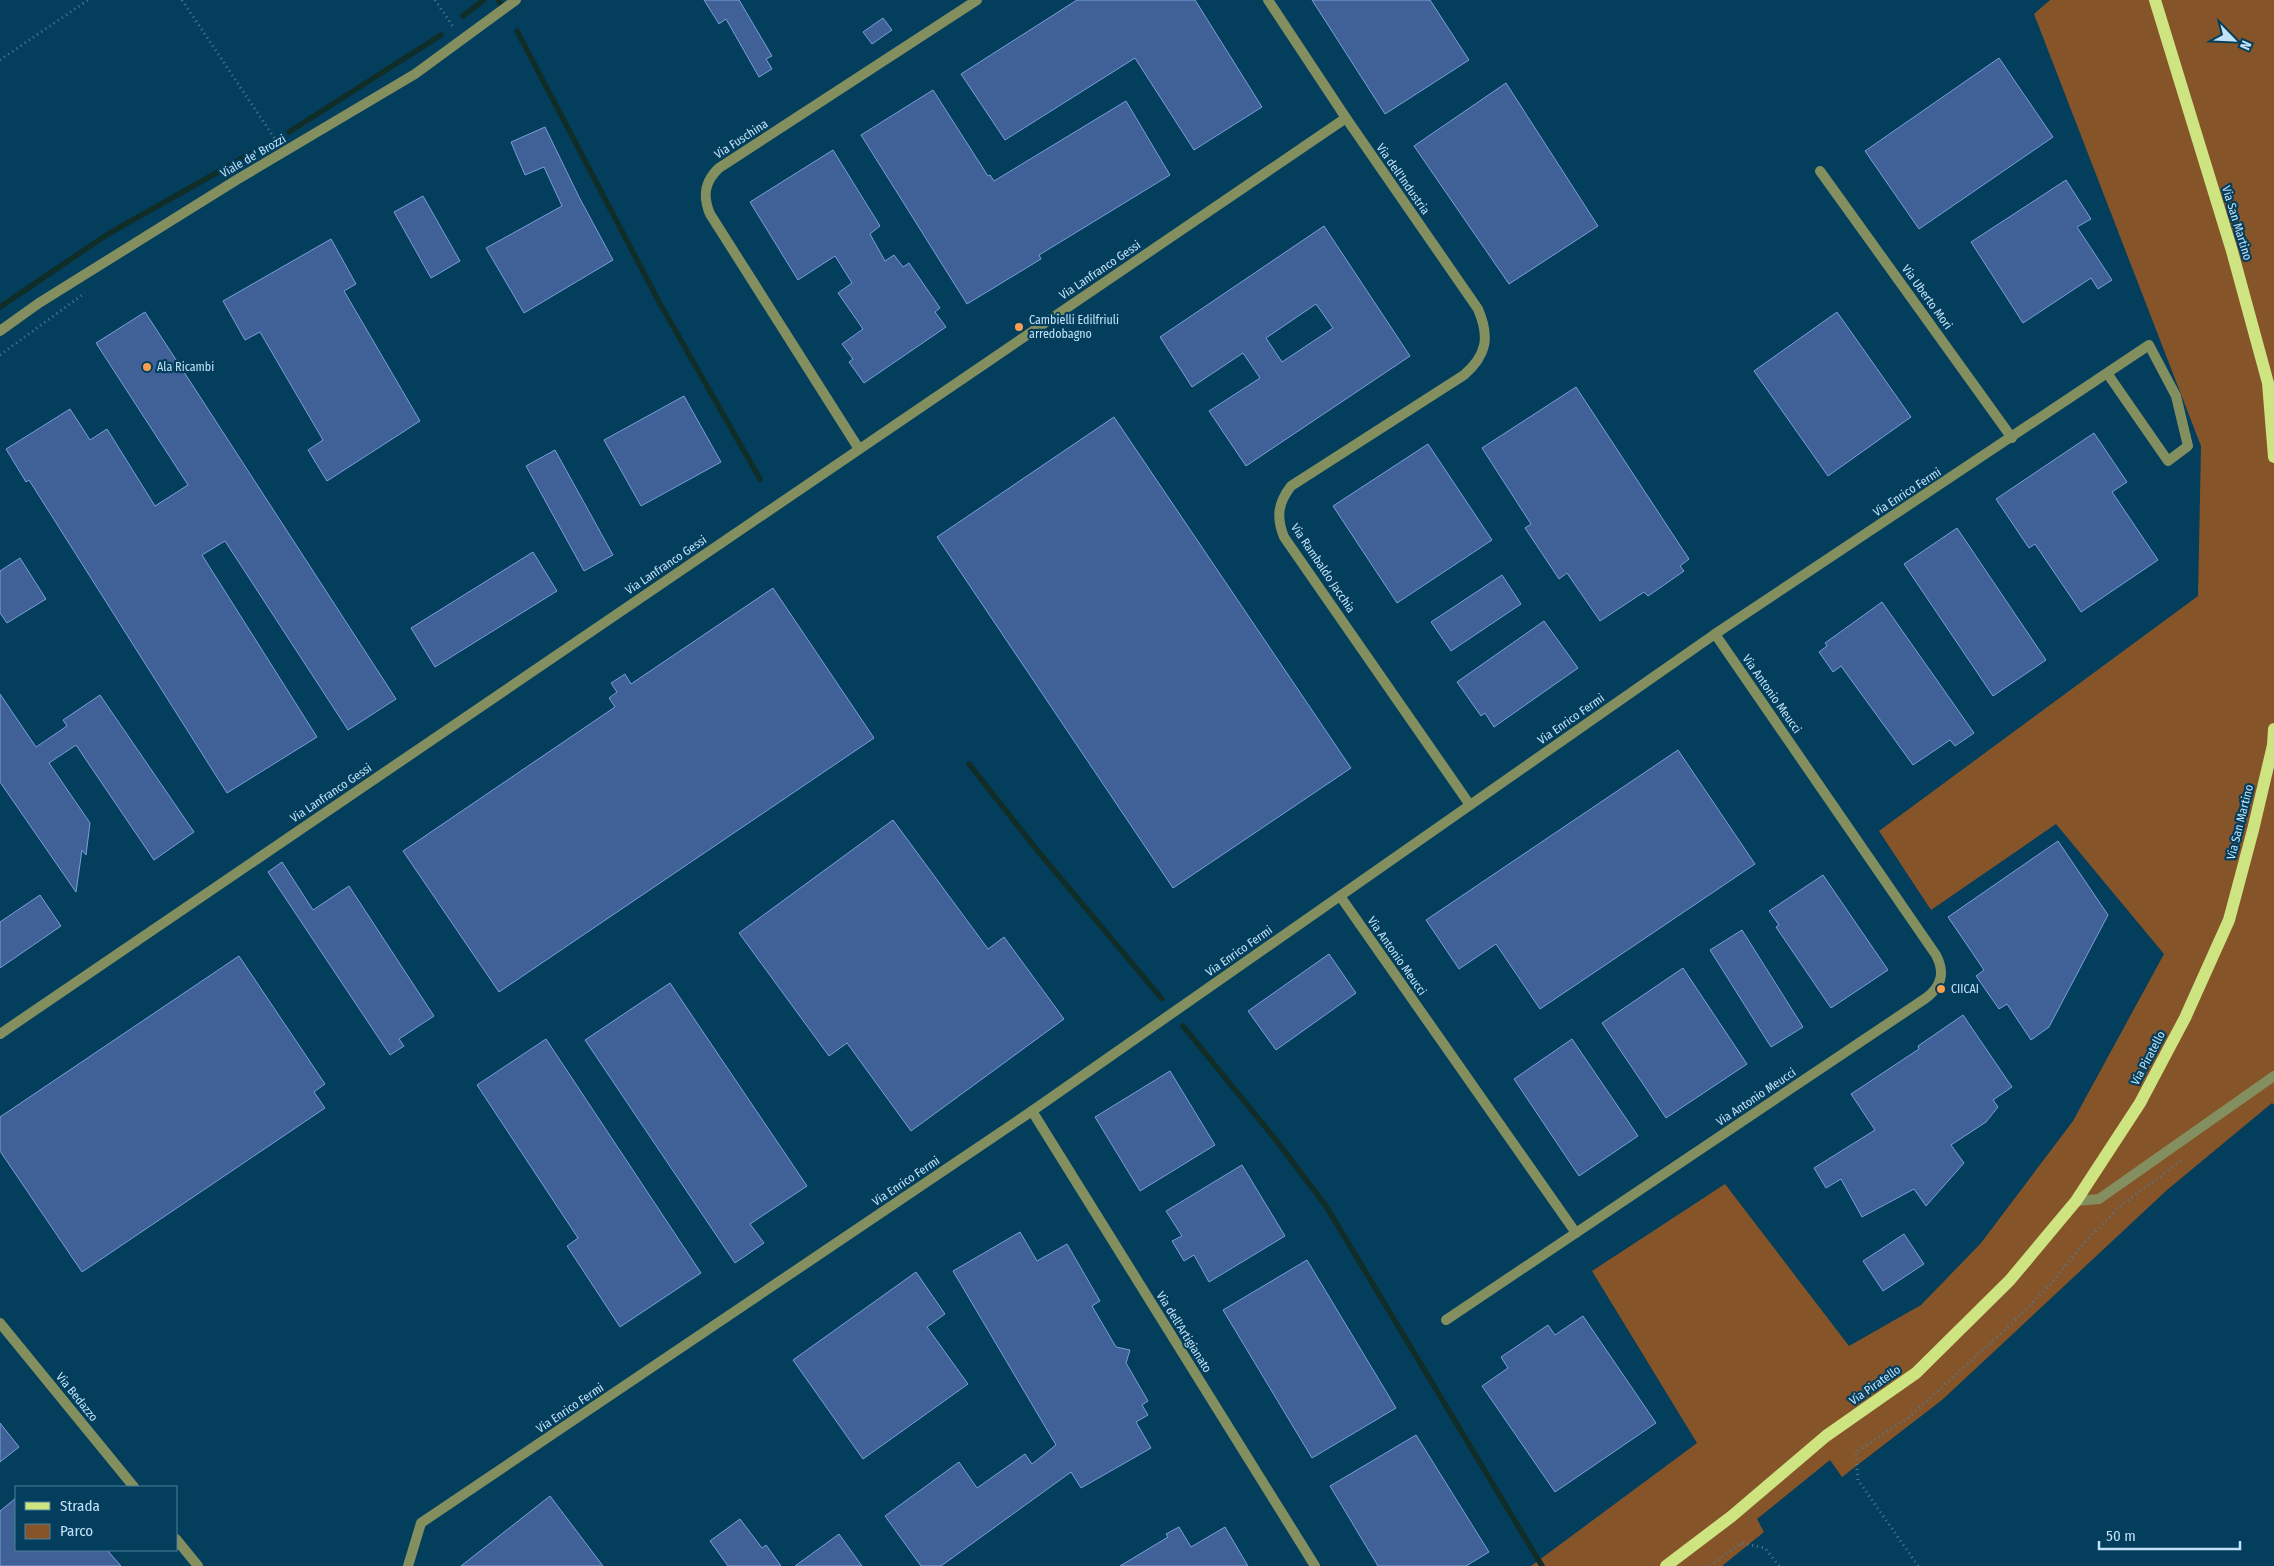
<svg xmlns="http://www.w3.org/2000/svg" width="2274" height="1566" font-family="'Fira Sans Condensed',sans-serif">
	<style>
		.green { fill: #865429 }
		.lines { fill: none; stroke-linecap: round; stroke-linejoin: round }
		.stream { stroke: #112d28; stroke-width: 5.5 }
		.building { fill: #406197; stroke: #7a9fd9; fill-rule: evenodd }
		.path { stroke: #4b7c98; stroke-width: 3; stroke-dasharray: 1 4; stroke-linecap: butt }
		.minor { stroke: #848f60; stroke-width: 10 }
		.tertiary { stroke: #848f60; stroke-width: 10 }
		.primary { stroke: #cee481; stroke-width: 12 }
		.poi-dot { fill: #fa9f4f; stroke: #033e5c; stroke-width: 2 }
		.labels { text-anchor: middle; stroke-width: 4.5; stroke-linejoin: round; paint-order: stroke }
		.street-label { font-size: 12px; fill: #c1e2f9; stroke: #033e5c }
		.poi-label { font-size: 12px; fill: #c1e2f9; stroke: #033e5c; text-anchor: start }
	</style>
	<rect width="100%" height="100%" fill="#033e5c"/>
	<polygon class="green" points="2050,0 2274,0 2274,1105 2272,1103 2167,1190 1942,1400 1842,1477 1830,1460 1757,1519 1764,1532 1722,1566 1531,1566 1697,1443 1592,1271 1725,1184 1849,1346 1921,1305 1981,1243 2073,1121 2164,954 2056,824 1931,910 1879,831 2198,596 2201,446 2034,14"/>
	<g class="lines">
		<g class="stream">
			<polyline points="498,0 504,9"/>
			<polyline points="463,16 484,0"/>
			<polyline points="517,31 658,300 760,479"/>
			<polyline points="289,132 441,35"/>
			<polyline points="0,307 108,234 264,146"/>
			<polyline points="969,764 1037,850 1162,999"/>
			<polyline points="1183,1026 1276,1140 1326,1206 1542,1566"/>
		</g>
	</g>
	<g class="building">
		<polygon points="704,0 739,0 772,56 766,59 772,69 759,77 726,19 719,24"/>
		<polygon points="1077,0 1195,0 1262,107 1194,150 1135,58 1005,140 961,74"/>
		<polygon points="1312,0 1430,0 1469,60 1385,114"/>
		<polygon points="883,18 892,30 872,44 863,32"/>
		<polygon points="1999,58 2053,137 1919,229 1865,151"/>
		<polygon points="1506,83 1598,226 1509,284 1414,146"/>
		<polygon points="933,90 988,176 990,175 994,181 1126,101 1170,175 1039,255 1041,259 967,304 861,135"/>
		<polygon points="545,127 579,197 613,260 524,313 486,248 562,206 544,167 525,175 511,142"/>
		<polygon points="833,150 880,226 870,234 885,261 894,255 903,267 909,263 940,308 935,312 946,327 864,383 849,362 853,359 842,344 863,329 838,293 852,283 835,256 798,280 750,202"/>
		<polygon points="2066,180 2091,219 2077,227 2112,280 2098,289 2091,278 2023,323 1971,242"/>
		<polygon points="423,196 460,261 431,278 394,212"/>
		<path d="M 1324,226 L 1410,356 L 1246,466 L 1209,411 L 1260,378 L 1243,353 L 1192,387 L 1160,337 ZM 1316,304 L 1333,328 L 1282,362 L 1266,338 Z"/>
		<polygon points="331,239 356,284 344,291 420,421 327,481 308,450 323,440 260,332 245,340 223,301"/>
		<polygon points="145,312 396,699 348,730 225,541 202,555 317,737 227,793 29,480 26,482 6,449 70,409 90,440 107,429 155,506 188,485 96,343"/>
		<polygon points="1837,312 1911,417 1828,476 1754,371"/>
		<polygon points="1576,387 1689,559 1680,566 1684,571 1664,585 1648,596 1644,592 1600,621 1567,573 1559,579 1525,528 1531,524 1482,448"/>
		<polygon points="684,396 721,462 641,506 604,440"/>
		<polygon points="1114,417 1351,768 1173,888 937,537"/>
		<polygon points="2094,433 2127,482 2112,492 2158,560 2081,612 2035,544 2029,548 1996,499"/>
		<polygon points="1428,444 1492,540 1397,603 1333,506"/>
		<polygon points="555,450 613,555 584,571 526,466"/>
		<polygon points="1957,528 2046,660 1993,696 1904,564"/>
		<polygon points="533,552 557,591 435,667 411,628"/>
		<polygon points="20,558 46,599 7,623 0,613 0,571"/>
		<polygon points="1502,575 1521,604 1451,651 1431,622"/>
		<polygon points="773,588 874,738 499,992 403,851 615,707 609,698 617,692 611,683 625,674 631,684"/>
		<polygon points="1882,602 1974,733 1955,746 1950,740 1913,765 1841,666 1833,672 1819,652 1827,646 1825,643"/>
		<polygon points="1544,621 1578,668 1494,727 1485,713 1481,716 1457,682"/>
		<polygon points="0,694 36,747 67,726 63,720 100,695 194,832 154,860 76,745 49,763 90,823 86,855 82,850 76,892 0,782"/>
		<polygon points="1678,750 1755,864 1540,1009 1496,944 1459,969 1426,920"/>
		<polygon points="893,820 988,949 1004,937 1064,1019 911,1131 847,1043 829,1056 739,933"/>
		<polygon points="2058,841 2108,915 2049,1027 2031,1040 2007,1004 1999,1009 1976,976 1984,970 1948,917"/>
		<polygon points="282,862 313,910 349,886 434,1016 399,1039 404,1046 390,1055 268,872"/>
		<polygon points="1823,875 1888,970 1831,1008 1776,927 1779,925 1769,911"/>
		<polygon points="40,895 61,926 0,968 0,922"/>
		<polygon points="1742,930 1803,1027 1771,1047 1710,950"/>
		<polygon points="1329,954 1356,993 1276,1050 1248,1011"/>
		<polygon points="239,956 325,1084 314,1092 325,1108 82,1272 0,1151 0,1117"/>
		<polygon points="1683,968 1747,1064 1666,1118 1602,1023"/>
		<polygon points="670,983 807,1186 750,1224 764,1243 735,1263 585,1040"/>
		<polygon points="1963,1015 2012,1087 1993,1100 1998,1107 1986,1122 1951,1145 1964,1163 1926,1206 1914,1189 1862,1217 1841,1179 1826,1188 1814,1168 1875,1130 1851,1094 1919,1049 1918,1046"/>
		<polygon points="546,1039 701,1273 620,1327 567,1246 578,1238 477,1085"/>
		<polygon points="1572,1039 1638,1136 1579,1176 1514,1079"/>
		<polygon points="1170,1071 1215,1145 1140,1191 1095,1117"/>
		<polygon points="1242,1165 1285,1236 1209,1282 1194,1255 1184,1261 1172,1241 1182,1236 1166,1211"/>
		<polygon points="1020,1232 1037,1261 1067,1244 1100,1301 1092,1306 1116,1347 1130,1350 1126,1363 1148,1401 1142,1405 1148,1415 1136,1422 1151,1448 1081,1488 1071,1472 941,1566 921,1566 885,1516 959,1462 977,1488 1025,1454 1032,1464 1056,1445 953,1271"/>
		<polygon points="1904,1234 1924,1264 1883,1291 1863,1261"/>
		<polygon points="1307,1260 1396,1408 1312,1458 1223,1310"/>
		<polygon points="916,1272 945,1314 927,1327 968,1384 863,1459 793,1360"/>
		<polygon points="1583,1316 1656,1423 1555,1492 1482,1386 1508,1368 1501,1357 1548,1325 1555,1335"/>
		<polygon points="0,1423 19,1447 0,1462"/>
		<polygon points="1416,1435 1489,1552 1466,1566 1378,1566 1330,1486"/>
		<polygon points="550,1496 603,1566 461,1566"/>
		<polygon points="16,1498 16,1550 107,1550 121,1566 0,1566 0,1511"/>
		<polygon points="740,1519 762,1548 766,1545 781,1566 728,1566 710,1541"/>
		<polygon points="1179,1527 1191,1547 1225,1527 1248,1566 1120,1566 1168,1537 1166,1534"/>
		<polygon points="839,1534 862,1566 795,1566"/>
	</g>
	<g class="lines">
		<g class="path">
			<polyline points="182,0 277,142"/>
			<polyline points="435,0 454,28"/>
			<polyline points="0,60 88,0"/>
			<polyline points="0,355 85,293"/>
			<polyline points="1710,1566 1741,1543 1765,1548 1779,1566"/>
			<polyline points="1918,1566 1858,1480 1856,1452 1908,1418 2011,1324 2050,1285 2083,1244 2119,1207 2182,1160"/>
		</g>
		<g class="minor">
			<path d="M 1268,0 L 1346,118 L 1478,309 C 1490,337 1487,355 1464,375 L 1291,486 C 1278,503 1276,517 1284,537 L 1470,805"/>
			<polyline points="1820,171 2012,438"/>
			<path d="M 859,449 L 710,214 C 702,195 705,181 719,168 L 977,0"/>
			<polyline points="1340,896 1576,1233"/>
			<polyline points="0,1034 1346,118"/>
			<polyline points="1032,1111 1315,1566"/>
			<polyline points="2076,1201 2099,1199 2274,1076"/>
			<path d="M 1446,1320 L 1926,998 C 1942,986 1945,972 1936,955 L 1715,634"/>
			<polyline points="0,1323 134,1487"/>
			<polyline points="176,1539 198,1566"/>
			<polyline points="408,1566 421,1523 1032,1111 1715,634 2149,345 2176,396 2188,446 2168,461 2107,373"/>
		</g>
		<polyline class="tertiary" points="0,331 39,303 238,179 415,74 516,0"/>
		<g class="primary">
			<polyline points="2155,0 2232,251 2268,383 2274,457"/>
			<polyline points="1666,1566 1732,1516 1826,1436 1916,1373 2010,1280 2076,1201 2140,1103 2185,1018 2229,920 2253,830 2273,745 2274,729"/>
		</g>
	</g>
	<g class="poi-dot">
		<circle cx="1019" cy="327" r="5"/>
		<circle cx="147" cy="367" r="5"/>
		<circle cx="1941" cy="989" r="5"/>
	</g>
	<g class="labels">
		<g class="street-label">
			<text transform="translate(741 139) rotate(-33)" y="4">Via Fuschina</text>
			<text transform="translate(253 156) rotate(-30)" y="4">Viale de' Brozzi</text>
			<text transform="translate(1403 179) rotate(55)" y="4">Via dell'Industria</text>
			<text transform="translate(2237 223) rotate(73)" y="4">Via San Martino</text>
			<text transform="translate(1100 270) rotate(-34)" y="4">Via Lanfranco Gessi</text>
			<text transform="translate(1927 297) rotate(54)" y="4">Via Uberto Mori</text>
			<text transform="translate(1907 492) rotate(-33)" y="4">Via Enrico Fermi</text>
			<text transform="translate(666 565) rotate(-34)" y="4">Via Lanfranco Gessi</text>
			<text transform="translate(1323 568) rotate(56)" y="4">Via Rambaldo Jacchia</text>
			<text transform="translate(1772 694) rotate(55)" y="4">Via Antonio Meucci</text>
			<text transform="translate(1571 719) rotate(-35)" y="4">Via Enrico Fermi</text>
			<text transform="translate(331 793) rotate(-34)" y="4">Via Lanfranco Gessi</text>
			<text transform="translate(2240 822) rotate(-76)" y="4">Via San Martino</text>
			<text transform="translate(1239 951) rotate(-35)" y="4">Via Enrico Fermi</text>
			<text transform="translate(1397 956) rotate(55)" y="4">Via Antonio Meucci</text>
			<text transform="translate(2148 1058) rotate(-62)" y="4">Via Piratello</text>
			<text transform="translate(1756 1097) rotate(-34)" y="4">Via Antonio Meucci</text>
			<text transform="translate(906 1181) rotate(-34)" y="4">Via Enrico Fermi</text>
			<text transform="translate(1184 1332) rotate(58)" y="4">Via dell'Artigianato</text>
			<text transform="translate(1875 1385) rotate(-35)" y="4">Via Piratello</text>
			<text transform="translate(77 1397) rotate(51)" y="4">Via Bedazzo</text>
			<text transform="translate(570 1408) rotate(-34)" y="4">Via Enrico Fermi</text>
		</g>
		<g class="poi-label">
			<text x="1029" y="324">Cambielli Edilfriuli<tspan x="1029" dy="14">arredobagno</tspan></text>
			<text x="157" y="371">Ala Ricambi</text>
			<text x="1951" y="993">CIICAI</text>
		</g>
	</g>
	<rect x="15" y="1486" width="162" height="65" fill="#033e5c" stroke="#4f809b"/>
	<rect x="25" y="1502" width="25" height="8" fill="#cee481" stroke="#4f809b"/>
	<text x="60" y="1511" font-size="15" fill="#c1e2f9">Strada</text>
	<rect x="25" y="1524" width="25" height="15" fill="#865429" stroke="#4f809b"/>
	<text x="60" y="1536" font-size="15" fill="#c1e2f9">Parco</text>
	<g transform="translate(2234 40) rotate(114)" stroke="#033e5c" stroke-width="4" paint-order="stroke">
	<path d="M0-4L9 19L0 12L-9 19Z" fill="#c1e2f9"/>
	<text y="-8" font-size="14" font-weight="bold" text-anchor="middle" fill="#c1e2f9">N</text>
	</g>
	<path d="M2099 1541v8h141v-8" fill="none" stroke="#c1e2f9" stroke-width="2.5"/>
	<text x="2106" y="1541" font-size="15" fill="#c1e2f9" stroke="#033e5c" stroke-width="4" paint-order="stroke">50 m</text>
</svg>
